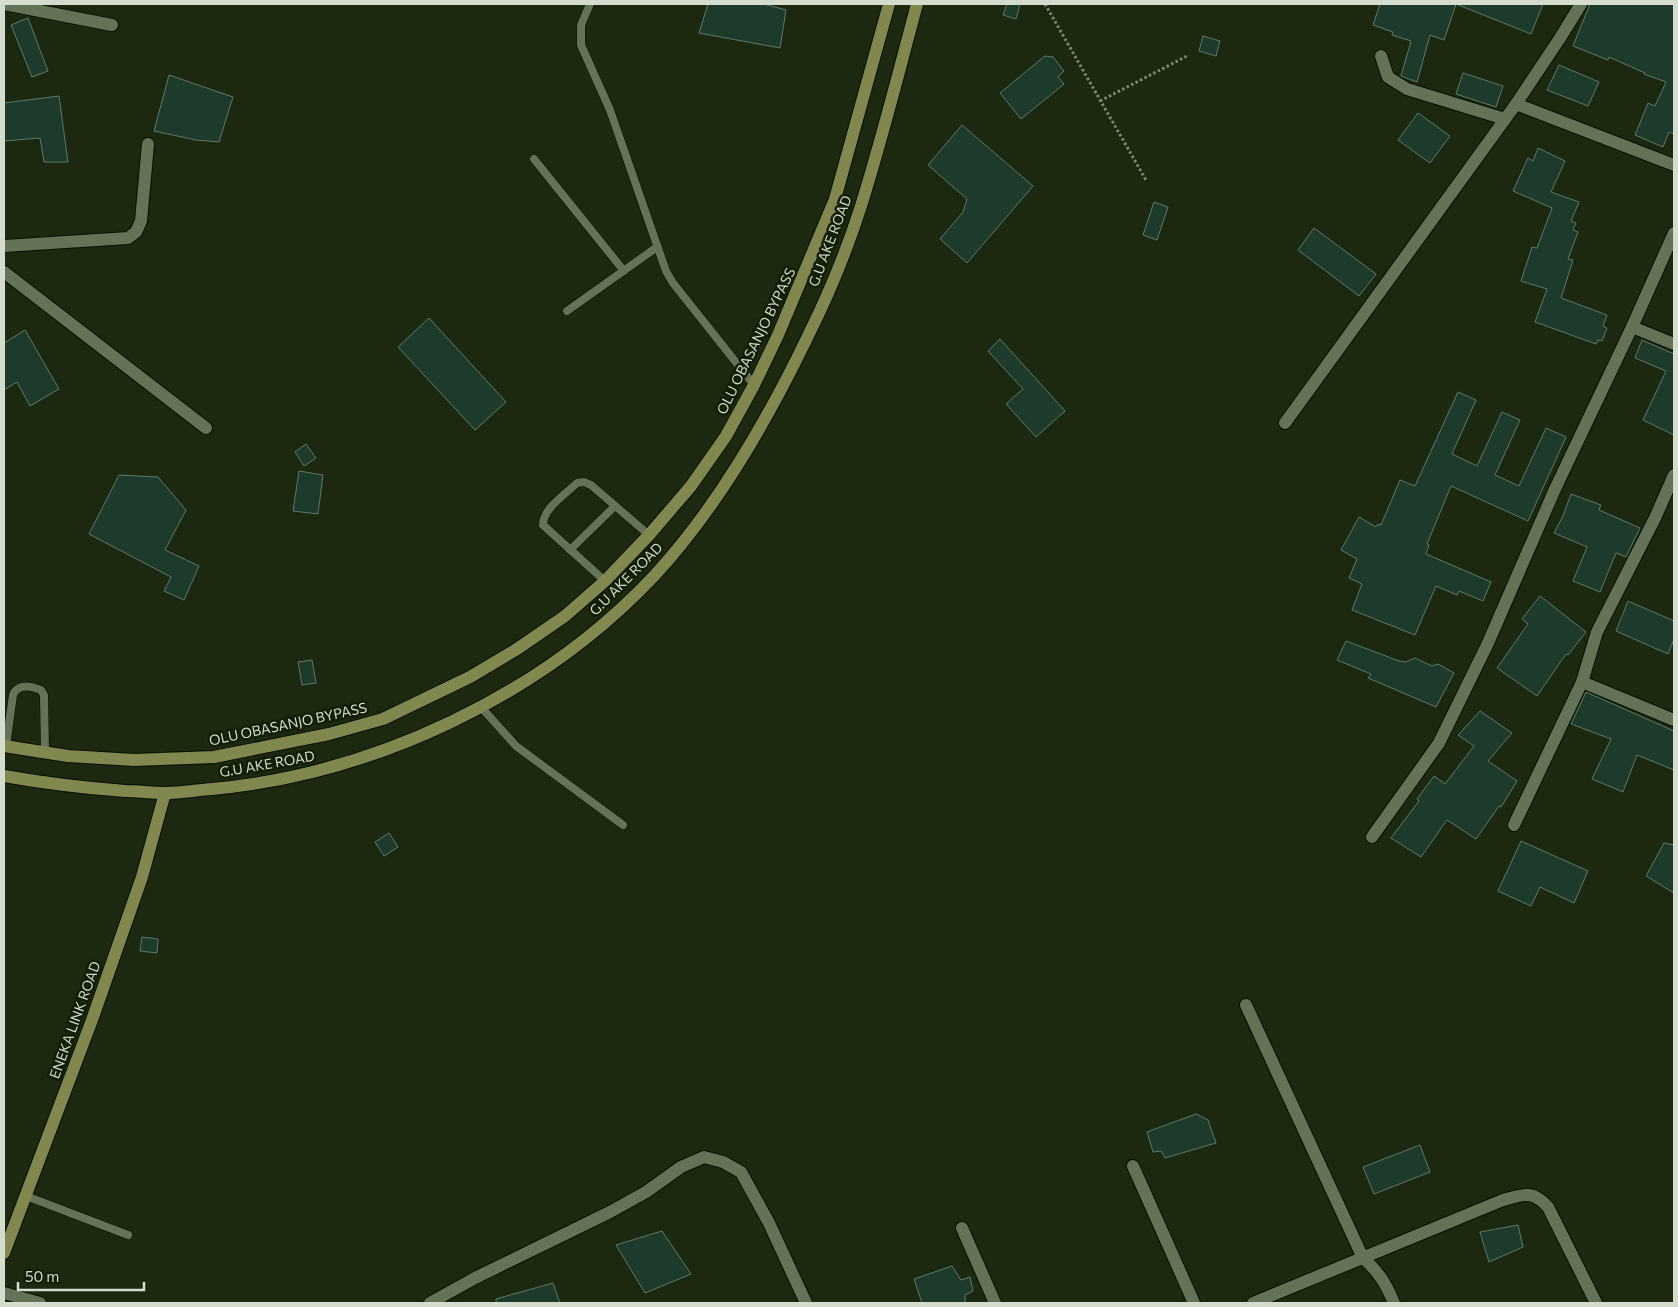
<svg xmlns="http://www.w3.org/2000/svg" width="1678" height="1307" font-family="Commissioner,sans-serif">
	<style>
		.building { fill: #1e3a2a; stroke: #5d7b69 }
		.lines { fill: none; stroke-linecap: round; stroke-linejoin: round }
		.lane-casing { stroke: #061000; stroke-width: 9 }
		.street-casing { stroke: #061000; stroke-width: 14 }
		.secondary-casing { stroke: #061000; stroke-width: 14 }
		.path { stroke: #7d8875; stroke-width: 3; stroke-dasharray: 2.5 2.5; stroke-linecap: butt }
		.lane { stroke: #647258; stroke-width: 8 }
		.street { stroke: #647258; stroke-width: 12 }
		.secondary { stroke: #80874f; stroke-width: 12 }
		.labels { text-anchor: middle; stroke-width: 5; stroke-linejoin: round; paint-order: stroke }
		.street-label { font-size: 14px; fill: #d3dccd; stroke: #131e07 }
	</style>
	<rect width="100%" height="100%" fill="#1c2810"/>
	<g class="building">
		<polygon points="708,4 764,4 786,10 780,48 699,33"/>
		<polygon points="1007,4 1020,4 1016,19 1003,15"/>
		<polygon points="1380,4 1456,4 1444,40 1430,35 1417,82 1401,76 1411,41 1392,35 1393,32 1373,25"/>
		<polygon points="1456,4 1543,4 1531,34"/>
		<polygon points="1590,4 1674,4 1674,134 1669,132 1663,147 1635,135 1648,103 1655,106 1666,82 1644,74 1645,73 1609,57 1608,60 1573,46"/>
		<polygon points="28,18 48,71 32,77 11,25"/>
		<polygon points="1203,36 1220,41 1216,56 1199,51"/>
		<polygon points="1045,56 1053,57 1064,71 1058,77 1064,84 1021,119 1000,93"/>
		<polygon points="1559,65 1599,82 1588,106 1547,90"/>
		<polygon points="1463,73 1503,86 1496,107 1456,94"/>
		<polygon points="169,75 233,97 219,142 196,140 154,131"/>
		<polygon points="59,96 68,162 44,162 40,138 4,141 4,103"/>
		<polygon points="1418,113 1450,136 1430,163 1398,140"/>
		<polygon points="962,125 1033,186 967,263 940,239 963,212 967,199 928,165"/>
		<polygon points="1538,148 1565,161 1551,192 1579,202 1571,221 1576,223 1573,230 1578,232 1568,259 1573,260 1561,298 1607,315 1603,326 1607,328 1602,341 1598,340 1596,344 1535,322 1547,289 1521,281 1532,247 1537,248 1552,208 1513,191 1528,158 1533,161"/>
		<polygon points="1154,202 1168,207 1157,240 1143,235"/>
		<polygon points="1314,228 1376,274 1359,296 1298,250"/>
		<polygon points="429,318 506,402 475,430 398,347"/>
		<polygon points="25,330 59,389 30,406 17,382 4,390 4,343"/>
		<polygon points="1000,339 1065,411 1036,437 1006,404 1023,389 988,351"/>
		<polygon points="1642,340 1674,354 1674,352 1674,435 1643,420 1666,371 1635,358"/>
		<polygon points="1458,392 1476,400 1452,454 1477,466 1502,412 1520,420 1495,475 1519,486 1546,428 1566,437 1528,521 1451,486 1427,544 1429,545 1426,554 1491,582 1483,601 1459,591 1457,595 1436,586 1415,635 1352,610 1362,584 1349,578 1357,559 1341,550 1359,517 1376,527 1378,524 1381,525 1400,480 1415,486"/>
		<polygon points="306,444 316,458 304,466 295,452"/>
		<polygon points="299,471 323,475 318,514 293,511"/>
		<polygon points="119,475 158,477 186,510 165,550 199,566 184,600 164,591 171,577 89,534"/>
		<polygon points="1571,494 1601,505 1599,510 1640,528 1626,557 1616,553 1600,592 1573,581 1587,547 1554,533 1563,516"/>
		<polygon points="1540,596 1586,632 1568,655 1566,654 1537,696 1497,668 1528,624 1522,619"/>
		<polygon points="1628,601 1674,621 1674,639 1668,654 1616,631"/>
		<polygon points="1346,641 1399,661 1406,662 1415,658 1432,666 1438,664 1454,673 1436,707 1368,678 1371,674 1337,660"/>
		<polygon points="312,660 316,683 302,685 298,662"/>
		<polygon points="1586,692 1674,731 1674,770 1637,755 1623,792 1592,779 1611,739 1571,724"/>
		<polygon points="1480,711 1512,733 1488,761 1517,781 1501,807 1499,806 1476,839 1447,820 1421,857 1391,838 1419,801 1417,799 1434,776 1445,784 1474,746 1458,735"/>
		<polygon points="389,833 398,847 384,856 375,842"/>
		<polygon points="1521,841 1588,871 1574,903 1540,887 1531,906 1498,891"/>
		<polygon points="1664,843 1674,845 1674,893 1646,876"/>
		<polygon points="142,937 158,939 157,953 140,951"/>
		<polygon points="1196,1114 1208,1120 1216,1143 1165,1158 1161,1151 1153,1152 1147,1132"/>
		<polygon points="1420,1145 1430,1172 1374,1194 1363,1167"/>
		<polygon points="1518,1225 1523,1247 1489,1262 1480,1232"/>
		<polygon points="662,1231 691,1274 645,1293 616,1245"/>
		<polygon points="952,1266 961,1280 970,1277 973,1291 965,1295 965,1303 922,1303 914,1279"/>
		<polygon points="553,1283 560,1303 496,1303 496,1299"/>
	</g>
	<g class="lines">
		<defs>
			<g id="lane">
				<polyline points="590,4 581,25 581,45 610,110 666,271 673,283 754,385"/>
				<polyline points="534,159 624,271"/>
				<polyline points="567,311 657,247"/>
				<polyline points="570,550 615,506"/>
				<path d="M 605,581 L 543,525 C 543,508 566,494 577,483 L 584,482 L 591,485 L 649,535"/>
				<polyline points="481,707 516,746 623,825"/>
				<path d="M 6,746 L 13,695 C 18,683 31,686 41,690 L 44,695 L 45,752"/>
				<polyline points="26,1196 128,1235"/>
			</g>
			<g id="street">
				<polyline points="4,4 112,25"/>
				<polyline points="1381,56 1388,77 1407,89 1505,119"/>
				<polyline points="1516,104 1674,165"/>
				<polyline points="4,246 128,238 136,232 141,221 148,144"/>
				<polyline points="4,272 206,428"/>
				<polyline points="1632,327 1674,344"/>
				<polyline points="1285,423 1516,104 1560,38 1581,4"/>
				<polyline points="1582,682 1674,720"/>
				<polyline points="1514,825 1582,682 1597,632 1655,518 1674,475"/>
				<polyline points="1372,837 1439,743 1488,643 1555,489 1632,327 1674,233"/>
				<path d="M 1246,1005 L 1363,1258 C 1379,1272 1386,1284 1394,1303"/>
				<polyline points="1133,1166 1194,1303"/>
				<polyline points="962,1228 995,1303"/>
				<polyline points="4,1293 40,1303"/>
				<polyline points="430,1303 475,1278 610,1212 646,1192 681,1167 704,1157 723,1162 741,1172 769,1223 806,1303"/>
				<path d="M 1253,1303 L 1503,1200 C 1524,1194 1533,1190 1548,1207 L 1596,1303"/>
			</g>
			<g id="secondary">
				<polyline points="4,746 68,756 134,760 214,757 329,734 383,719 470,677 517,649 565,616 605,581 649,535 691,486 726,436 754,385 778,335 835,199 889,4"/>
				<path d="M 4,776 C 44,783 84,788 125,791 C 138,791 152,793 165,793 C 181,793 197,790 212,789 C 375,774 542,695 654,576 C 717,508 767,421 807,338 C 828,296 847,250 861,206 C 882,139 899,71 917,4"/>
				<polyline points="4,1253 92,1020 142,877 165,793"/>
			</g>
		</defs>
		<use href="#lane" class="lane-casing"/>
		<use href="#street" class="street-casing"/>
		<use href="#secondary" class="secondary-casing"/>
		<g class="path">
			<polyline points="1045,4 1146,180"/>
			<polyline points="1100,101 1189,55"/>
		</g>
		<use href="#lane" class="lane"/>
		<use href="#street" class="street"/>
		<use href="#secondary" class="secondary"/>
	</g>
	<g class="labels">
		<g class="street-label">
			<text transform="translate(830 241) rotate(-69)" y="5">G.U AKE ROAD</text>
			<text transform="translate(756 341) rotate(-64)" y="5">OLU OBASANJO BYPASS</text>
			<text transform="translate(626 579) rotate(-45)" y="5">G.U AKE ROAD</text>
			<text transform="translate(288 724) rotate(-12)" y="5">OLU OBASANJO BYPASS</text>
			<text transform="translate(267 764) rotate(-10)" y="5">G.U AKE ROAD</text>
			<text transform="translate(75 1020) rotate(-70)" y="5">ENEKA LINK ROAD</text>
		</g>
	</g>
	<rect width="1678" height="1307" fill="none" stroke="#d3dccd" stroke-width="10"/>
	<path d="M18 1282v8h126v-8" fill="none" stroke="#d3dccd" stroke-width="2.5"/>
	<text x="25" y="1282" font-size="15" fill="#d3dccd" stroke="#131e07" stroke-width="4" paint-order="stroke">50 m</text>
</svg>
